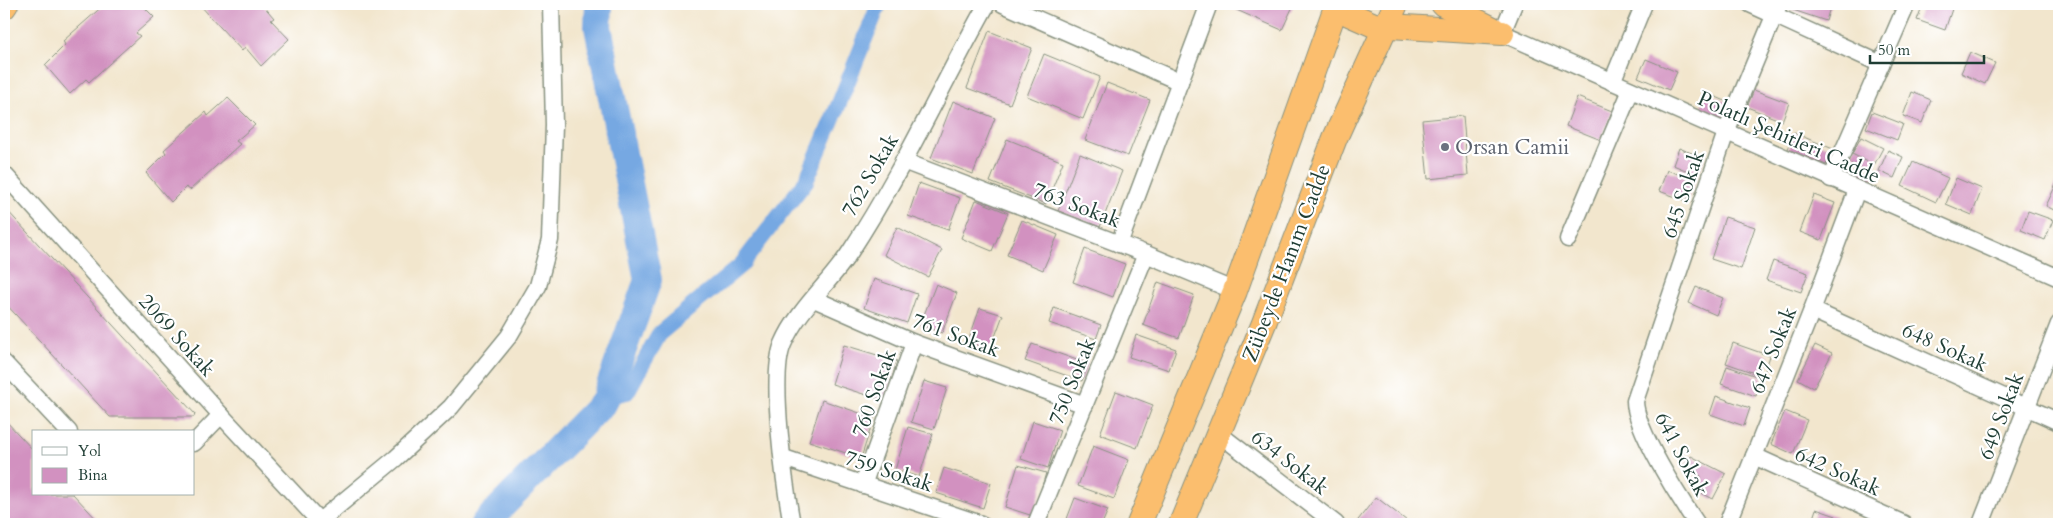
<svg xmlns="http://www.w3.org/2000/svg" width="2063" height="528" font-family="Cardo,serif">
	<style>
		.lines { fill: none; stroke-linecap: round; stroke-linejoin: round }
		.canal { stroke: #76a8e2; stroke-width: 16 }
		.river { stroke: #76a8e2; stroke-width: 28 }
		.building { fill: #d291c0 }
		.minor-casing { stroke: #889280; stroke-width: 19 }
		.highway-casing { stroke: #889280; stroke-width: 26 }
		.minor { stroke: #fff; stroke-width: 16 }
		.highway { stroke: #fbbe6e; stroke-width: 24 }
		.worship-dot { fill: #6b7280; stroke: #fff; stroke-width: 2 }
		.labels { text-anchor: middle; stroke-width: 4.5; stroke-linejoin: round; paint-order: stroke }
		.street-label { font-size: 21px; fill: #1f3d34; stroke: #fff }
		.worship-label { font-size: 21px; fill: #5b616d; stroke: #fff; text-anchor: start }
	</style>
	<rect width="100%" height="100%" fill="#fff"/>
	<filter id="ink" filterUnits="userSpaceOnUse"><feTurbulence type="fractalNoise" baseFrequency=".02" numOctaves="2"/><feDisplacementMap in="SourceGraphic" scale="10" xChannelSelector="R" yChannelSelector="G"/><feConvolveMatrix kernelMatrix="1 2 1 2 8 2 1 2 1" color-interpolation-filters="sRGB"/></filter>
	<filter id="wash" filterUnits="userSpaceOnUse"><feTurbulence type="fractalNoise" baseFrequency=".0096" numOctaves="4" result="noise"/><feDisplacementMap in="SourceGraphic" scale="20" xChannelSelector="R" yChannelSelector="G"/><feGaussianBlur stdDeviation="1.12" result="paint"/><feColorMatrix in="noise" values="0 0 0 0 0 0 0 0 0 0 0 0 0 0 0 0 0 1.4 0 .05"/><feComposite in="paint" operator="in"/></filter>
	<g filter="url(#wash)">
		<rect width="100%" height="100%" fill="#f2e6cd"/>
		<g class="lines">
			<polyline class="canal" points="605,397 627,392 660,333 741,265 806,181 838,106 879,4"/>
			<polyline class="river" points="484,524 604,402 648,280 598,27 599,4"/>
		</g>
		<g id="blocks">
			<g class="building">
				<polygon points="105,4 108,8 112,4 141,4 154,17 136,33 140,36 89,82 86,79 70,94 45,65 65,45 63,41"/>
				<polygon points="199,4 262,4 274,18 271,20 289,39 261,66 245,47 242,51"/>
				<polygon points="1234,4 1294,4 1282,30 1232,8"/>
				<polygon points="1791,4 1831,4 1826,21 1790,9"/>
				<polygon points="1923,4 1938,4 1952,9 1945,30 1917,20"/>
				<polygon points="989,31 1032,48 1010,104 967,88"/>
				<polygon points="1970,52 1995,63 1985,84 1961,73"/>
				<polygon points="1044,54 1100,77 1083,119 1027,96"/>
				<polygon points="1646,59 1677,72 1669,90 1638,77"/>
				<polygon points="1107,83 1150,100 1128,156 1085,140"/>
				<polygon points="1754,90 1789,103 1782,121 1747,107"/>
				<polygon points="1912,92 1931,100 1922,123 1903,116"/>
				<polygon points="1707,93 1732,104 1724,121 1699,111"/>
				<polygon points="1577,97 1612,111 1601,140 1566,126"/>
				<polygon points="228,98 255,125 236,141 240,144 190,190 186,187 171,202 146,173 166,153 164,150 206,112 208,116"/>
				<polygon points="953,101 995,118 973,174 931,158"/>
				<polygon points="1872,112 1903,124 1897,140 1866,128"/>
				<polygon points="1463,116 1468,175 1428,179 1422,120"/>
				<polygon points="1794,133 1833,149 1826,165 1788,149"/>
				<polygon points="1861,137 1883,148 1874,165 1852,154"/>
				<polygon points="1007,139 1063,162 1046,204 990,182"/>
				<polygon points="1679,148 1704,158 1698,175 1673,165"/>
				<polygon points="1888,150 1903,157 1894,178 1879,171"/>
				<polygon points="1080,154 1122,171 1100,227 1058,211"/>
				<polygon points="1847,162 1874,174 1870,185 1842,173"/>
				<polygon points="1913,162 1948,178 1936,202 1902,186"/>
				<polygon points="1667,170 1695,180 1687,201 1659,191"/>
				<polygon points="1956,178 1982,189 1972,215 1946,204"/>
				<polygon points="2059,178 2059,199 2054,210 2046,206"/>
				<polygon points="919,183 960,198 948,230 908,216"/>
				<polygon points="1814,195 1835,203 1821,240 1800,232"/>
				<polygon points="976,200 1008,213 992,251 961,238"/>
				<polygon points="4,207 195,414 194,417 110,417 4,302"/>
				<polygon points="2028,211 2053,220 2045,240 2021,230"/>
				<polygon points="1725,217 1755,227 1741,269 1711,259"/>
				<polygon points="1022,220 1058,235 1043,270 1007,255"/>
				<polygon points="897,227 942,250 928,277 884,255"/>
				<polygon points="1085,249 1125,264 1113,297 1073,282"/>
				<polygon points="1773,261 1808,273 1801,292 1766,280"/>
				<polygon points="874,279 917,294 907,323 864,308"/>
				<polygon points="1158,282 1194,295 1179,338 1143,325"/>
				<polygon points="936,284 957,293 942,333 920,325"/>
				<polygon points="1696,287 1723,298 1716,315 1689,303"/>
				<polygon points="980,308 1003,315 990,350 968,342"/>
				<polygon points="1054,308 1101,325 1096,339 1049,323"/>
				<polygon points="1136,335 1176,349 1169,370 1129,357"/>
				<polygon points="1733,343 1770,356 1763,376 1726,363"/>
				<polygon points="1032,344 1088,364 1082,381 1025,361"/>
				<polygon points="844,345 897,361 885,401 832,384"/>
				<polygon points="1815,345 1832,353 1814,388 1798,379"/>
				<polygon points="1727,366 1762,378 1756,396 1721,384"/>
				<polygon points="924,381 947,388 934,429 911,422"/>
				<polygon points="1116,391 1153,405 1137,448 1100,434"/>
				<polygon points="1716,396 1750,408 1744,426 1710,414"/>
				<polygon points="822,400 874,418 861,458 809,441"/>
				<polygon points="1785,411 1807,420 1793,454 1771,444"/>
				<polygon points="4,419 34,451 34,494 73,494 101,524 4,524"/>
				<polygon points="1033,421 1060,430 1048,468 1021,459"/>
				<polygon points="908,427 933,434 919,477 895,470"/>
				<polygon points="1093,446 1129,460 1114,499 1078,486"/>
				<polygon points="1691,456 1726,474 1713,499 1694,489 1701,476 1685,467"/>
				<polygon points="1018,465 1046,473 1033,516 1005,507"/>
				<polygon points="944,468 991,483 983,508 936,493"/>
				<polygon points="1376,497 1411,524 1355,524"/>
				<polygon points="1075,498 1108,510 1102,524 1065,524"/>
				<polygon points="1816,509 1836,516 1833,524 1811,524"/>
			</g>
		</g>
	</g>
	<g filter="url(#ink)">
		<use href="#blocks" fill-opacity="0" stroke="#889280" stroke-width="1"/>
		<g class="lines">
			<defs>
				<g id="minor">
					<polyline points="1003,4 1180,82"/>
					<polyline points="1514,4 1502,33 2059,278"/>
					<polyline points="1750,4 1881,64"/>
					<polyline points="1612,82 1644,4"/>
					<polyline points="903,161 1146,254 1235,291"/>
					<polyline points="4,174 221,415 320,522"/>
					<polyline points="1831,179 1907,4"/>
					<polyline points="1568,239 1631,90"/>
					<polyline points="1119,244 1209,4"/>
					<polyline points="814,299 914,343 1085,405"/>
					<polyline points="1812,310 2059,422"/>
					<polyline points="4,363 69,432"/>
					<polyline points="1218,433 1336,524"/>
					<polyline points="194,443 221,415"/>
					<polyline points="1754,456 1904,524"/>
					<polyline points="784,458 981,524"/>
					<polyline points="863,485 914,343"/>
					<polyline points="316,524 396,458 451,407 509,336 538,286 550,240 554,125 551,4"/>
					<path d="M 792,524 C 785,487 769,376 783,344 C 798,309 830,283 850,252 C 902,173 941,86 987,4"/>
					<polyline points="1036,524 1146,254"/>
					<path d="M 1697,524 C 1680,499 1635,429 1635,401 L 1726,132 L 1779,4"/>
					<polyline points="1727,524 1812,310 1857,190"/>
					<polyline points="1981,524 2059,324"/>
				</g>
				<g id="highway">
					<polyline points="1336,4 1349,14 1374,25 1502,33"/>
					<polyline points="1443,4 1493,29"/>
					<polyline points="4,7 6,4"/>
					<polyline points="1139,524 1235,291 1337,4"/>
					<polyline points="1181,524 1264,323 1335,138 1396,4"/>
				</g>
			</defs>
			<use href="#minor" class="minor-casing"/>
			<use href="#highway" class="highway-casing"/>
			<use href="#minor" class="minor"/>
			<use href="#highway" class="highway"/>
		</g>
	</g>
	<circle class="worship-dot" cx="1445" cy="147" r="5"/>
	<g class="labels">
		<g class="street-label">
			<text transform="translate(1789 137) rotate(24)" y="7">Polatlı Şehitleri Cadde</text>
			<text transform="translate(870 175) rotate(-60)" y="7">762 Sokak</text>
			<text transform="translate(1683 194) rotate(-71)" y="7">645 Sokak</text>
			<text transform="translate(1077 205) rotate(21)" y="7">763 Sokak</text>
			<text transform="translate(1286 263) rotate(-69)" y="7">Zübeyde Hanım Cadde</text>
			<text transform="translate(177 335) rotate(48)" y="7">2069 Sokak</text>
			<text transform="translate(956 335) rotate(20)" y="7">761 Sokak</text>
			<text transform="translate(1945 347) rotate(24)" y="7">648 Sokak</text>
			<text transform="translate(1773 350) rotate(-68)" y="7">647 Sokak</text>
			<text transform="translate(1072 381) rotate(-68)" y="7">750 Sokak</text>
			<text transform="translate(874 393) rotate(-70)" y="7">760 Sokak</text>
			<text transform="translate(2001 416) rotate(-69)" y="7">649 Sokak</text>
			<text transform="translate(1682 454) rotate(62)" y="7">641 Sokak</text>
			<text transform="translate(1290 462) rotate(38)" y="7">634 Sokak</text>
			<text transform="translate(889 471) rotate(18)" y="7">759 Sokak</text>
			<text transform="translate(1838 471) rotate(24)" y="7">642 Sokak</text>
		</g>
		<g class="worship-label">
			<text x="1455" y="154">Orsan Camii</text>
		</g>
	</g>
	<rect width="2063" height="528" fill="none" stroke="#fff" stroke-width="20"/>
	<rect x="32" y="430" width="162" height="65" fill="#ffffff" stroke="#a5b1ae"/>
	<rect x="42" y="447" width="25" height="8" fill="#ffffff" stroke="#a5b1ae"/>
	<text x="78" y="456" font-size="15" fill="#1f3d34">Yol</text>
	<rect x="42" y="468" width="25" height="15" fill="#d291c0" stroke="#a5b1ae"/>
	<text x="78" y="480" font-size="15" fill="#1f3d34">Bina</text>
	<path d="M1870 55v8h114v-8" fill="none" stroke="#1f3d34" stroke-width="2.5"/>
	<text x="1878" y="55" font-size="15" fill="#1f3d34" stroke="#ffffff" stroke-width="4" paint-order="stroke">50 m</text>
</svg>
